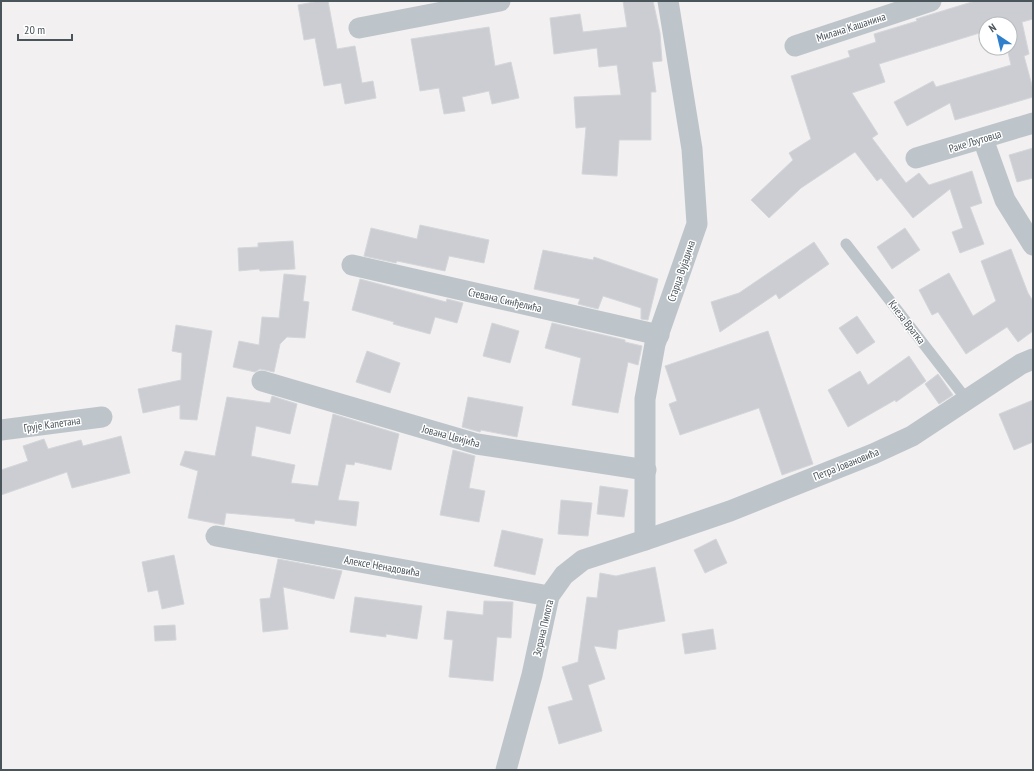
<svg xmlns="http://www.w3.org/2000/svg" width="1034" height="771" font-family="'PT Sans Narrow',sans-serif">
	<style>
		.building { fill: #cbcdd2; stroke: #d4d7da }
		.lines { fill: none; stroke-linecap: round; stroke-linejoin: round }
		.lane { stroke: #bdc5cb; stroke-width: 11 }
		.street { stroke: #bdc5cb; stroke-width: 21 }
		.labels { text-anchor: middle; stroke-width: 3; stroke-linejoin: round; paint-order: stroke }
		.street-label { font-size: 11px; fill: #4a545b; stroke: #fff }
	</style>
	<rect width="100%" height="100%" fill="#f2f0f0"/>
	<g class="building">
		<polygon points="319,1 328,1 337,49 355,46 362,83 373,81 376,98 345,104 341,83 324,86 315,38 304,40 298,5"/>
		<polygon points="623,1 653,1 660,33 662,61 652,62 656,92 651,92 651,140 619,140 617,176 582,174 586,127 576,128 574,97 621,95 617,65 599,67 597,48 554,54 550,18 580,14 583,32 627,27"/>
		<polygon points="975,1 1033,1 1033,19 1022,22 1029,54 1024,56 1033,89 1033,97 955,120 950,103 907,126 894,102 933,81 936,87 1011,65 1007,48 1010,48 1010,24 986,24 986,31 879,64 885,82 852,93 878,134 872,138 906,183 919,173 929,185 972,171 982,203 970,207 984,244 960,253 952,232 963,228 950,189 913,218 881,178 877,181 855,152 801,188 769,218 751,200 793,160 789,153 811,139 791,76 850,57 848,51 876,42 874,34 917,21 916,19"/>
		<polygon points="489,27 495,66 511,62 519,98 492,104 489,91 462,97 465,111 444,114 439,88 420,91 411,39"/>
		<polygon points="1033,148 1033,178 1017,182 1009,155"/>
		<polygon points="420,225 489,240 484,263 449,256 445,271 397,261 396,263 364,256 371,228 417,239"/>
		<polygon points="905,228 920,250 892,269 877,247"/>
		<polygon points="293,241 295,269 260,271 259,269 239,271 238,248 258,247 258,243"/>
		<polygon points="814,242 829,264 779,299 776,294 720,332 711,302 739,293"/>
		<polygon points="1011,249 1028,293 1033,301 1033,331 1018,342 1007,327 966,354 938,312 932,315 919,290 949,273 973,316 996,301 981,261"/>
		<polygon points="543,250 593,260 594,257 658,279 648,320 641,319 641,308 603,296 598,309 578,304 580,299 534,289"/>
		<polygon points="284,274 306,276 303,301 309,302 305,338 287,337 280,344 274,372 260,369 255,372 233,367 239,341 259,345 262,317 279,318"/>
		<polygon points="360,279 446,302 447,299 463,303 457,323 435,317 430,334 393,324 394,322 352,310"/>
		<polygon points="857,316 875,342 857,354 839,328"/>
		<polygon points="492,323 519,331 510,363 483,356"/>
		<polygon points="552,323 625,340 625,342 642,346 638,365 628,362 618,413 572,405 581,358 545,348"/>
		<polygon points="176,325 212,331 197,420 180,419 180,405 143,413 138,389 181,380 182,353 172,351"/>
		<polygon points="768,331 813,464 782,475 759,408 680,435 669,404 677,401 665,366"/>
		<polygon points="367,351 400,363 390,393 356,382"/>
		<polygon points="909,356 926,381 896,402 895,400 848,427 828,390 860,371 868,385"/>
		<polygon points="938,374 953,395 939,404 925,384"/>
		<polygon points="272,396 297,404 290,434 256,426 251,456 295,465 291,483 318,486 333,414 399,434 391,470 355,462 354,465 346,464 338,500 359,502 356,526 315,520 314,524 295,521 295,519 226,513 224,525 188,518 198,471 180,465 185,451 215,456 227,397 270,403"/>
		<polygon points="468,397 523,407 517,437 481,430 480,432 462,427"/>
		<polygon points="1033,400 1033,442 1014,450 999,414"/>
		<polygon points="121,436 130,473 72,488 67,472 1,495 1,470 28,461 23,446 44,439 48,449 81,440 83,446"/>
		<polygon points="453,450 475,456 469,488 485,491 479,522 440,515"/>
		<polygon points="600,486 628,490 624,517 597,514"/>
		<polygon points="561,500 592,503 588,536 558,534"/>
		<polygon points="502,530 543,539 535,575 494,566"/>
		<polygon points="716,539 727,563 705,573 694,550"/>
		<polygon points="174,555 184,604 162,609 158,590 148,592 142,562"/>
		<polygon points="278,559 342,571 334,599 283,587 288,629 263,632 260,599 270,598"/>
		<polygon points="655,567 665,621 618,630 616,649 594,646 605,679 588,685 602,731 559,744 548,707 573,700 562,667 578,662 587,597 597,598 600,573 616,576"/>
		<polygon points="355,597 422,606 417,639 386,634 386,637 350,632"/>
		<polygon points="484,601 513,602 511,638 497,637 493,681 449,677 453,640 444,639 447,611 483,615"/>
		<polygon points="175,625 176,640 155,641 154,626"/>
		<polygon points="713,629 716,649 685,654 682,634"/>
	</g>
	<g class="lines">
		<polyline class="lane" points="846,244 967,400"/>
		<g class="street">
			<polyline points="359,28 500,1"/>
			<polyline points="795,46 931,1"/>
			<polyline points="983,139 1005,200 1033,245"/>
			<polyline points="916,158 1033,123"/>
			<polyline points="352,265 659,335"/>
			<polyline points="262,381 477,444 646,470"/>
			<polyline points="1,430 102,417"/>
			<polyline points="216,536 549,596"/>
			<polyline points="645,540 645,399 655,344 697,224 692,149 668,1"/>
			<polyline points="506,770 532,675 549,596 564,575 583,560 645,540 730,511 873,454 912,436 1021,364 1033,359"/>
		</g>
	</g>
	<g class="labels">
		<g class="street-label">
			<text transform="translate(851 27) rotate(-18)" y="4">Милана Кашанина</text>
			<text transform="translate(975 141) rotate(-17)" y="4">Раке Љутовца</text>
			<text transform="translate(681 271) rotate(-71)" y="4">Старца Вујадина</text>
			<text transform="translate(505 300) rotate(13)" y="4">Стевана Синђелића</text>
			<text transform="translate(907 322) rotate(52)" y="4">Кнеза Вратка</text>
			<text transform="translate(52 424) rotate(-8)" y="4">Грује Капетана</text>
			<text transform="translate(451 436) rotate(15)" y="4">Јована Цвијића</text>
			<text transform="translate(846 464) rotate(-22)" y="4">Петра Јовановића</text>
			<text transform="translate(382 566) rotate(10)" y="4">Алексе Ненадовића</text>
			<text transform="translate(543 628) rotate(-77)" y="4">Зорана Пилота</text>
		</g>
	</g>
	<rect width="1034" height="771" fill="none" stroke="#4a545b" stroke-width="4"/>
	<g transform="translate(998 36) rotate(325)"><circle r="19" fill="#ffffff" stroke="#b7bbbd"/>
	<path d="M0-3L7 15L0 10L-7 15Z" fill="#307fcb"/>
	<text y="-6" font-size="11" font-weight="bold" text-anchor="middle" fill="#4a545b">N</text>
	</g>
	<path d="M18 34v6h54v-6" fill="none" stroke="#4a545b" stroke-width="2"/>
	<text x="24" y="34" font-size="12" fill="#4a545b" stroke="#ffffff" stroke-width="3" paint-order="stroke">20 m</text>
</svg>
